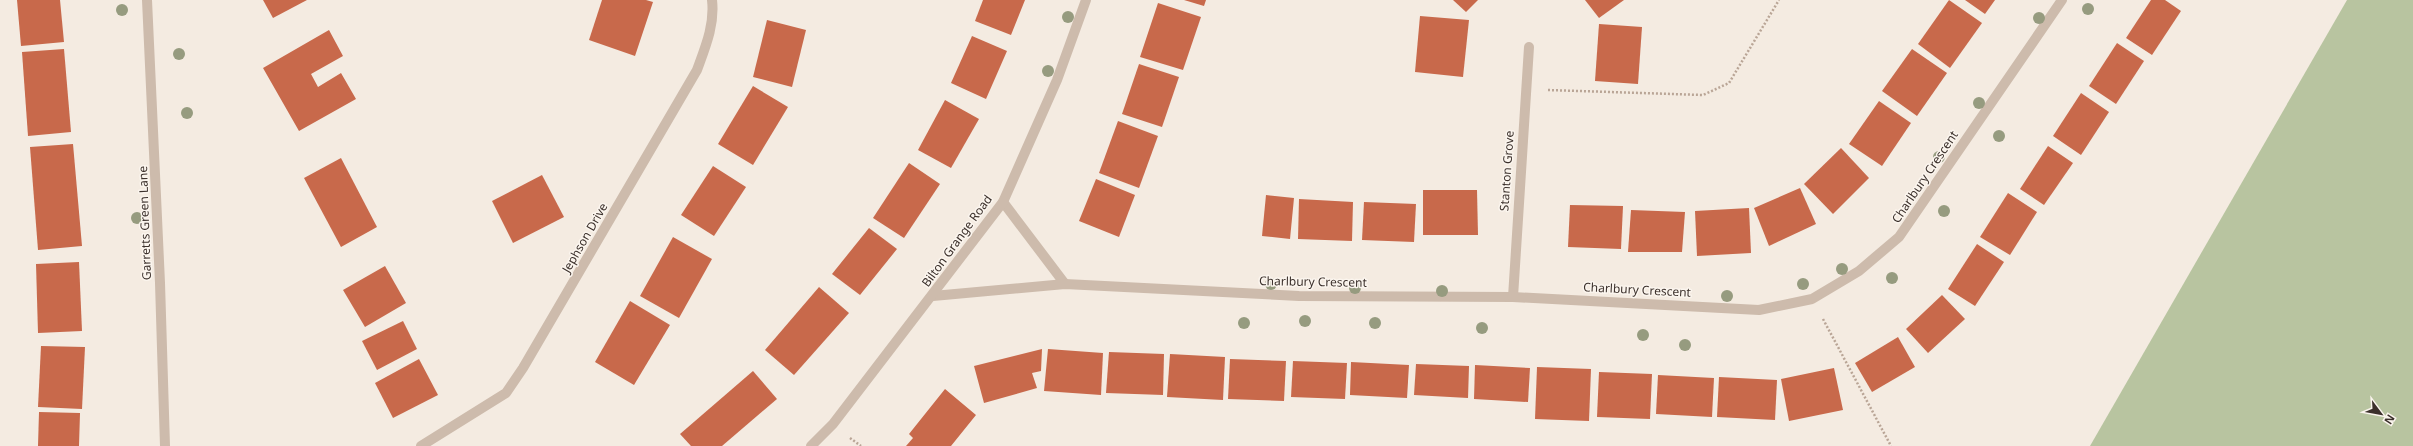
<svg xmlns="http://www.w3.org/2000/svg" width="2413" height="446" font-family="'Noto Sans',sans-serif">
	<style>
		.green { fill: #b8c4a0 }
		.building { fill: #c8694b }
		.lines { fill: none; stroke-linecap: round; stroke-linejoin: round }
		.path { stroke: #b9a596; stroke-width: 2.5; stroke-dasharray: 2 2; stroke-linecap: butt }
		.minor { stroke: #cdbbac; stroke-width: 10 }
		.tertiary { stroke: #cdbbac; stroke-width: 10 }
		.tree { fill: #969b7f }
		.labels { text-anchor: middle; stroke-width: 3; stroke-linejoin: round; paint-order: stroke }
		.street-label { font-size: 12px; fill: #3b302b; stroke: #fbf5ee }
	</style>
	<rect width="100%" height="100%" fill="#f4ebe1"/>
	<polygon class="green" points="2347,0 2413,0 2413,446 2090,446"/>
	<g class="building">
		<polygon points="17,0 60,0 64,42 21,46"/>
		<polygon points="263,0 307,0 273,18"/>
		<polygon points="602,0 646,0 653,2 635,56 589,40"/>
		<polygon points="983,0 1025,0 1011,35 975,21"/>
		<polygon points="1184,0 1206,0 1204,6"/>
		<polygon points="1453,0 1478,0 1466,12"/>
		<polygon points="1585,0 1624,0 1599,18"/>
		<polygon points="1949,0 1982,23 1950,68 1918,44"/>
		<polygon points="1965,0 1995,0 1985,14"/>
		<polygon points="2151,0 2165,0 2181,11 2152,55 2126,38"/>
		<polygon points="1158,3 1201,17 1183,70 1140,57"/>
		<polygon points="1420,16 1469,20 1463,77 1415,72"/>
		<polygon points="767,20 806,30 792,87 753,77"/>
		<polygon points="1599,24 1642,27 1638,84 1595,81"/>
		<polygon points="329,30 343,56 311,74 318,87 341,73 356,99 299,131 263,68"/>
		<polygon points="972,36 1007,51 986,99 951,83"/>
		<polygon points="2117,43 2144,61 2116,104 2089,86"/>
		<polygon points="64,49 71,132 28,136 22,52"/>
		<polygon points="1912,49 1947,73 1917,116 1882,91"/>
		<polygon points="1139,64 1179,77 1162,127 1122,114"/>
		<polygon points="753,86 788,107 753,165 718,144"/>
		<polygon points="2081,93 2109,112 2081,155 2053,136"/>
		<polygon points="945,100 979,119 951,168 918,150"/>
		<polygon points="1879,101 1911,123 1882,166 1849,144"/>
		<polygon points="1118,121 1158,136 1139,188 1099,173"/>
		<polygon points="73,144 82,246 38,250 30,147"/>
		<polygon points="2048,146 2073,163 2044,205 2020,189"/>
		<polygon points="1841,148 1869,178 1833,214 1804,184"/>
		<polygon points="341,158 377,227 341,247 304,178"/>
		<polygon points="909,163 940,184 904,238 873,218"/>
		<polygon points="713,166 746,187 714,236 681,215"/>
		<polygon points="542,175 564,217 513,243 492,201"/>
		<polygon points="1096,179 1135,195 1119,237 1079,221"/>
		<polygon points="1800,188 1816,224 1769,246 1754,208"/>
		<polygon points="1423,190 1477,190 1478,235 1423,235"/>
		<polygon points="2008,193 2037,212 2010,255 1980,237"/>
		<polygon points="1266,195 1294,198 1290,239 1262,236"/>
		<polygon points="1299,199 1353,202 1352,241 1298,239"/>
		<polygon points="1364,202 1416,204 1414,242 1362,240"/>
		<polygon points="1570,205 1623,206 1621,249 1568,247"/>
		<polygon points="1749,208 1751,253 1697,256 1695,211"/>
		<polygon points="1631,210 1685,212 1682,252 1628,252"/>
		<polygon points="869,228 897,249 860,295 832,274"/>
		<polygon points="673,237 712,259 679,318 640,296"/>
		<polygon points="1977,244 2004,262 1975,306 1948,289"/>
		<polygon points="79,262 82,331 38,333 36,264"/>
		<polygon points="385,266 406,303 365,327 343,290"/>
		<polygon points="819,287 849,313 794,375 765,350"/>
		<polygon points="1942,295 1965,319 1928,353 1906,329"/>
		<polygon points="630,301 670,325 634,385 595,362"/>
		<polygon points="403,321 417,349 377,370 362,341"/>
		<polygon points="1898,337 1915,367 1872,392 1855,363"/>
		<polygon points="41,346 85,347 82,409 38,407"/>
		<polygon points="1042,349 1041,371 1032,373 1037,388 984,403 974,366"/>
		<polygon points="1048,349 1103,353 1101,395 1044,391"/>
		<polygon points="1109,352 1164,354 1163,395 1106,393"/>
		<polygon points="1170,354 1225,357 1223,400 1167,397"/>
		<polygon points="419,359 438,395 393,418 375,383"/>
		<polygon points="1230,359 1286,361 1284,401 1228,399"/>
		<polygon points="1293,361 1347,363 1345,399 1291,397"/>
		<polygon points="1351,362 1409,365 1407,398 1350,395"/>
		<polygon points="1416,364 1469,366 1468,398 1414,395"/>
		<polygon points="1475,365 1530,368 1528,402 1474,399"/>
		<polygon points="1537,367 1591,369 1589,421 1535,419"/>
		<polygon points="1834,368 1843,410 1789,421 1781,379"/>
		<polygon points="753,371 777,399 722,446 691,446 680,434"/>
		<polygon points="1599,372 1652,374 1650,419 1597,417"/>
		<polygon points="1658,375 1714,378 1712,417 1656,414"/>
		<polygon points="1719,377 1777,380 1775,420 1717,417"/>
		<polygon points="945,389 976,415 951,446 906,446 913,438 909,434"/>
		<polygon points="39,412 80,413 79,446 38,446"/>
	</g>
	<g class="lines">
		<g class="path">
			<polyline points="1548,90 1703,95 1729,83 1779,0"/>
			<polyline points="1823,319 1891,446"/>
			<polyline points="850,438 861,446"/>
		</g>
		<g class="minor">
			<polyline points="1003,202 1065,284"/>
			<polyline points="933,296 1065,284 1299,296 1513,297 1759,310 1812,299 1859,271 1899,237 2062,0"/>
			<polyline points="1513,297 1529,47"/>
			<path d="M 421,446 L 506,393 L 523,368 L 697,70 C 705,48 715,25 712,0"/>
			<polyline points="811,446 833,424 1003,202 1057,80 1086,0"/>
		</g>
		<polyline class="tertiary" points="147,0 160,283 165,446"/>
	</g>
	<g class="tree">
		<circle cx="2088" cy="9" r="6"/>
		<circle cx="122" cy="10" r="6"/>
		<circle cx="1068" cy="17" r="6"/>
		<circle cx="2039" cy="18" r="6"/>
		<circle cx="179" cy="54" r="6"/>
		<circle cx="1048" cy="71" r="6"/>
		<circle cx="1979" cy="103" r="6"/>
		<circle cx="187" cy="113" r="6"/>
		<circle cx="1999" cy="136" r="6"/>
		<circle cx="1939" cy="157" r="6"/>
		<circle cx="1944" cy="211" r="6"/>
		<circle cx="137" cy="218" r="6"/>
		<circle cx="1842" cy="269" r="6"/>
		<circle cx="1892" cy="278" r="6"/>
		<circle cx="1271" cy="284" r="6"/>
		<circle cx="1803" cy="284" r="6"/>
		<circle cx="1355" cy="288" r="6"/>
		<circle cx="1442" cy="291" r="6"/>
		<circle cx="1727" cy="296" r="6"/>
		<circle cx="1305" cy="321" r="6"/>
		<circle cx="1244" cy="323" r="6"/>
		<circle cx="1375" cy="323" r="6"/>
		<circle cx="1482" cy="328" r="6"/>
		<circle cx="1643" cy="335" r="6"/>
		<circle cx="1685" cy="345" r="6"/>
	</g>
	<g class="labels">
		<g class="street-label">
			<text transform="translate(1507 171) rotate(-86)" y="4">Stanton Grove</text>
			<text transform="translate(1925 177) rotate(-56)" y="4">Charlbury Crescent</text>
			<text transform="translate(145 223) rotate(-92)" y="4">Garretts Green Lane</text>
			<text transform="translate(585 238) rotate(-60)" y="4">Jephson Drive</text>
			<text transform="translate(957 241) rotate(-54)" y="4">Bilton Grange Road</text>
			<text transform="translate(1313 282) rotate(1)" y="4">Charlbury Crescent</text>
			<text transform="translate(1637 290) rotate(3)" y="4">Charlbury Crescent</text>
		</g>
	</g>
	<g transform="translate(2381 414) rotate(122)" stroke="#fbf5ee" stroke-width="3" paint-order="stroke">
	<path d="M0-3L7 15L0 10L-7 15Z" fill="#3b302b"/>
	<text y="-6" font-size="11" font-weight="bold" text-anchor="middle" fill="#3b302b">N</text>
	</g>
</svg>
